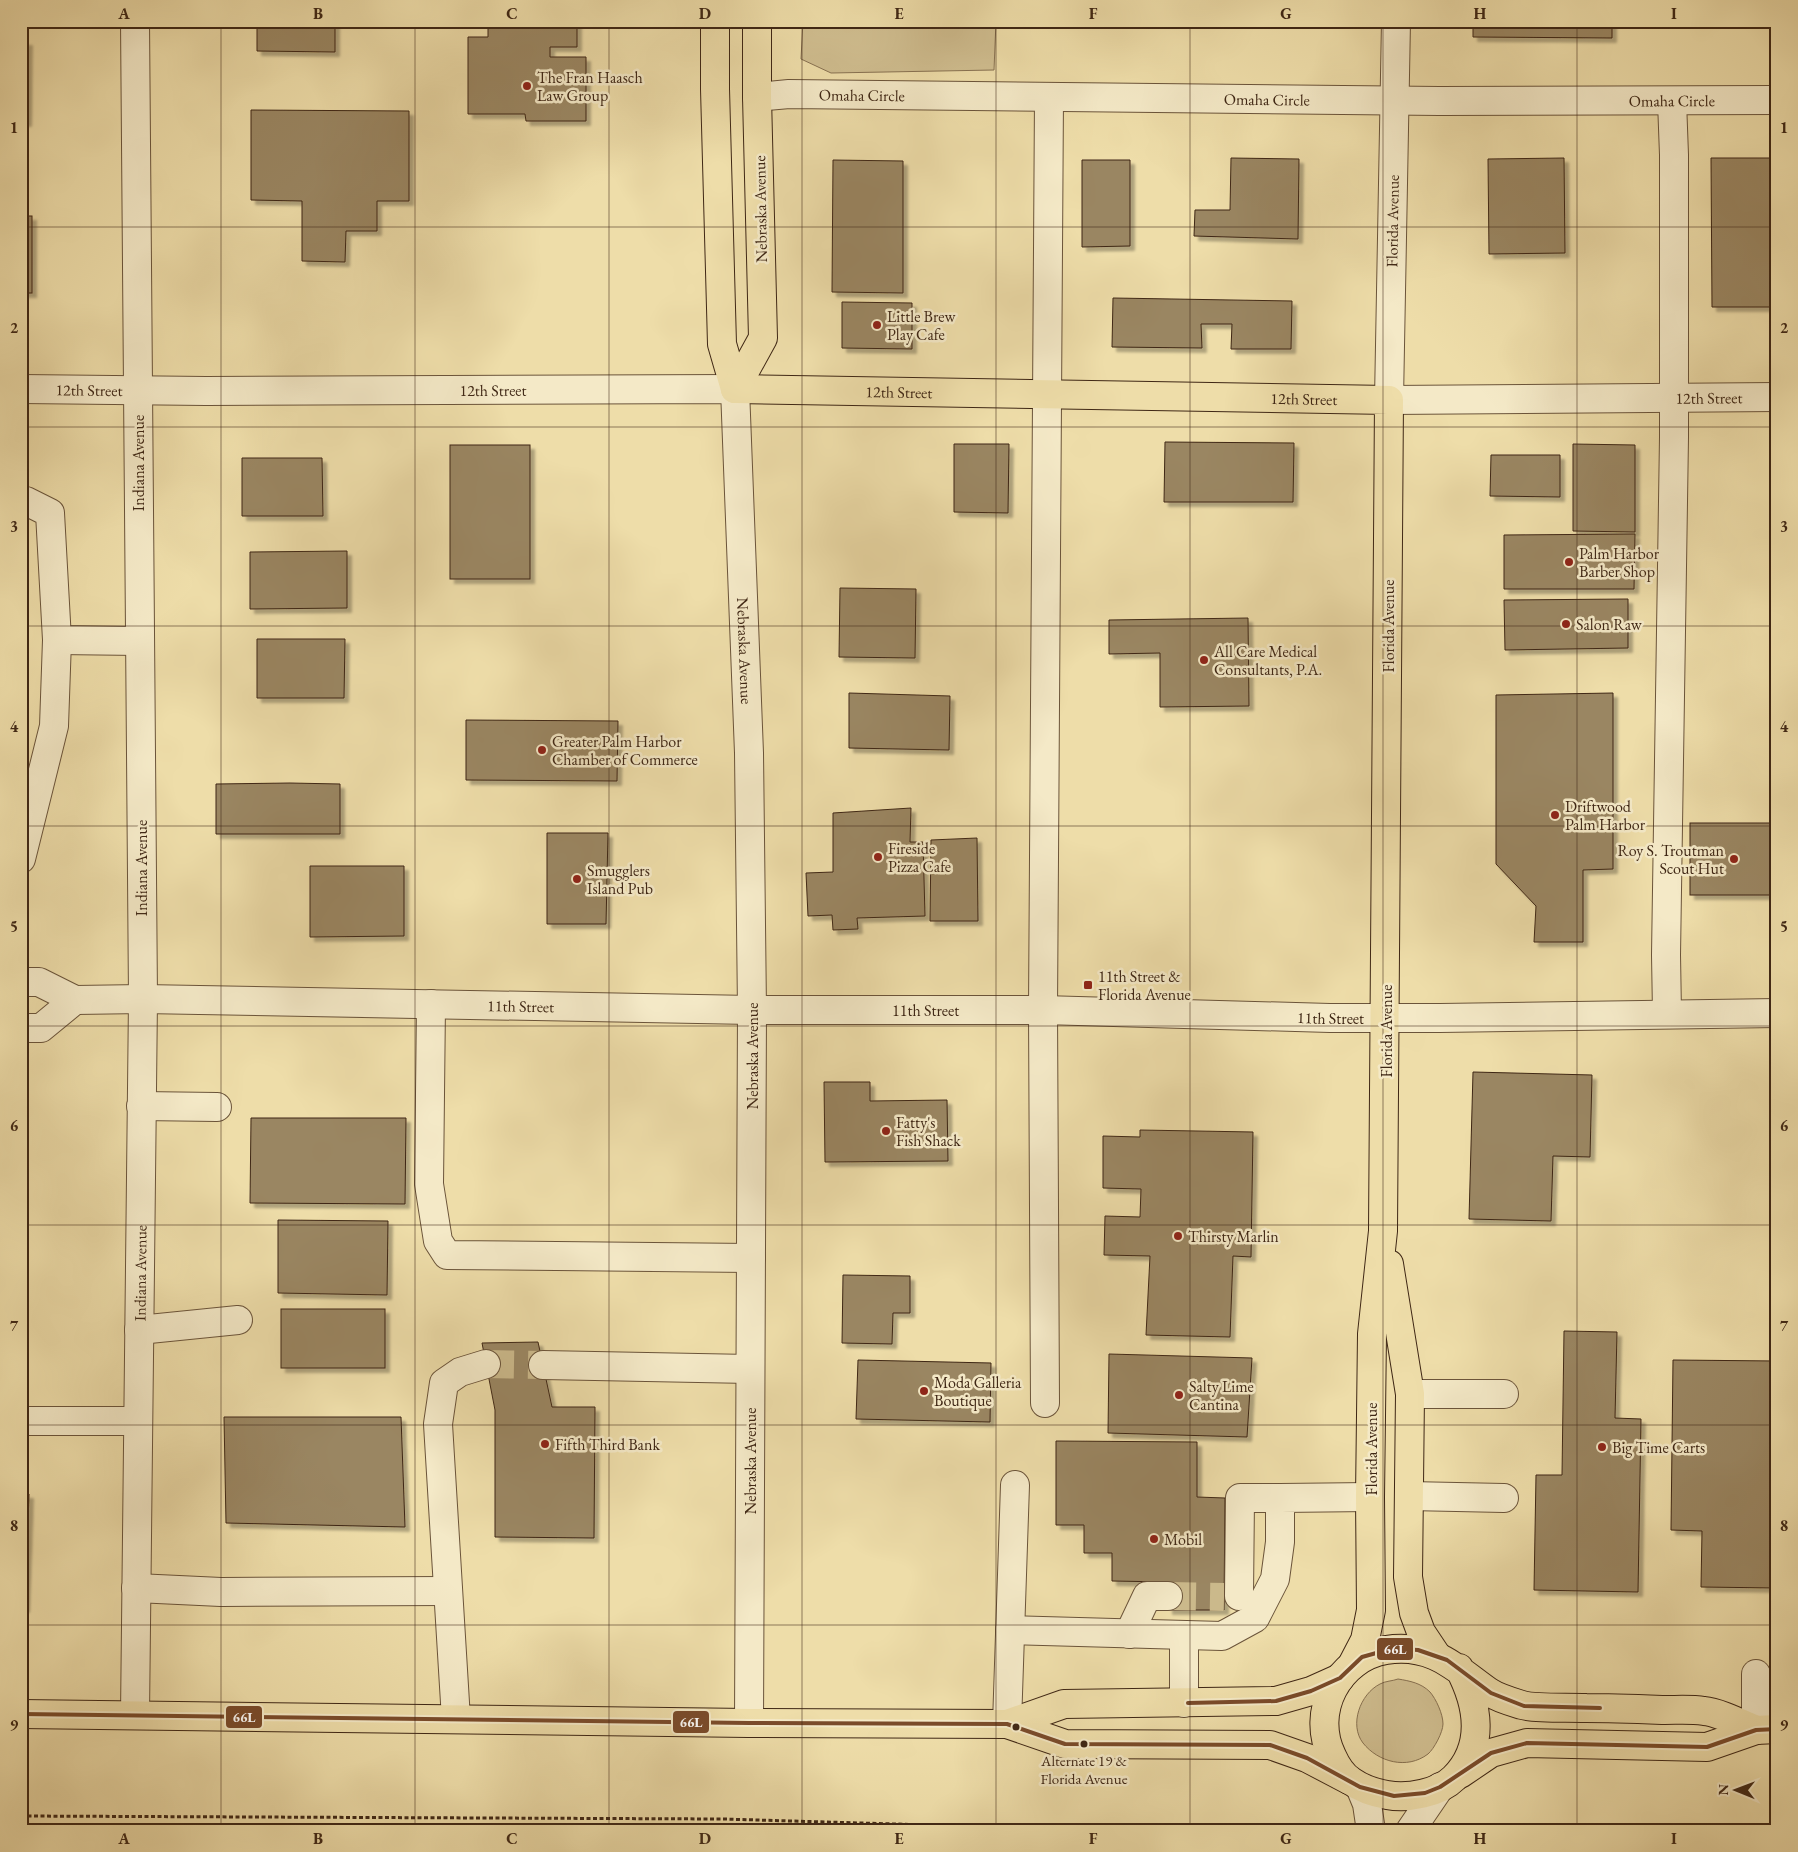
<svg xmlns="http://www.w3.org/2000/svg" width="1798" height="1852" font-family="'EB Garamond',serif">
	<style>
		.green { fill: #d0be90; stroke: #887252 }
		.building { fill: #9a8662; stroke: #3f2715; filter: url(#shadow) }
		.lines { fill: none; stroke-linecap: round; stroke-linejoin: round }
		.minor-tunnel { stroke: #cbb98b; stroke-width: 28; stroke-dasharray: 28 14; stroke-linecap: butt }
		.minor-casing { stroke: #6b543a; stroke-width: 30 }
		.major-casing { stroke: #3f2715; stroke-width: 30 }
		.path { stroke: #3f2715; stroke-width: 3; stroke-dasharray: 4 2.5; stroke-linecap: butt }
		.minor { stroke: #f4e9c7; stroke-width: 28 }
		.major { stroke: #eedda9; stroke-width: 28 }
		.bus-1-casing { stroke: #f4e9c7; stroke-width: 8 }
		.bus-1 { stroke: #7a4b2a; stroke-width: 4 }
		.grid { fill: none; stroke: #3f2715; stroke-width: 1; stroke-opacity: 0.55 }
		.poi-dot { fill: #8f2418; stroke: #f4e9c7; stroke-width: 2 }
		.bus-dot { fill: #3f2715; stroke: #f4e9c7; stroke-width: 2 }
		.labels { text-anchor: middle; stroke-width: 5; stroke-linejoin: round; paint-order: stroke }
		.bus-label { font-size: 15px; fill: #3f2715; stroke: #f4e9c7 }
		.poi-label { font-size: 16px; fill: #3f2715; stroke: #f4e9c7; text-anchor: start }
		.street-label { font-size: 16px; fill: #3f2715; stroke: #f4e9c7 }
		.line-badge { stroke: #f4e9c7; stroke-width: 2 }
		.badge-label { font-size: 14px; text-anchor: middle; font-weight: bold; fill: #fff }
		.neatline { fill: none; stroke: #3f2715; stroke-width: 2 }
		.grid-label { font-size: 16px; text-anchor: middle; font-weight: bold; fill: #3f2715 }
	</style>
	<defs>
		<filter id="shadow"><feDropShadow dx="4.5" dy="4.5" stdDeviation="1" flood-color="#0004"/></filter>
	</defs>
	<rect width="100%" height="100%" fill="#eedda9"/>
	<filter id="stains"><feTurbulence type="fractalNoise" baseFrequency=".004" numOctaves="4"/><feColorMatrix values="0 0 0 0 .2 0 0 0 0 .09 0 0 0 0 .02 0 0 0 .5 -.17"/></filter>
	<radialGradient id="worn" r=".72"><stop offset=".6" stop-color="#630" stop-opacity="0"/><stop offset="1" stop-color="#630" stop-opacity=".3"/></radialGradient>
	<g class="green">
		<polygon points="803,21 996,21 994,70 831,73 801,59"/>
		<path d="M 1398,1679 C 1410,1681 1421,1683 1430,1692 C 1436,1699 1443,1714 1443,1724 C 1443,1732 1434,1749 1428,1754 C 1407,1770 1378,1762 1363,1743 C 1349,1725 1360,1694 1380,1684 C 1385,1681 1393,1681 1398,1679 Z"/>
	</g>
	<g class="building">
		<polygon points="257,21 335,21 335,52 257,51"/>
		<polygon points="488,21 577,21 577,47 550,47 550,57 586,57 586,121 526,121 525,114 468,114 468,37 488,37"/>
		<polygon points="1473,21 1612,21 1612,38 1473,37"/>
		<polygon points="21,41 28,41 27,122 21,122"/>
		<polygon points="251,110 409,111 409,201 377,201 377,231 346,231 345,262 302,261 302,201 251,200"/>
		<polygon points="1231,158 1299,159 1298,239 1194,236 1195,210 1230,210"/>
		<polygon points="1564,158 1565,253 1489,254 1488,159"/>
		<polygon points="1711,158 1777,158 1777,307 1712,307"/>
		<polygon points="833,160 903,161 903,293 832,292"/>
		<polygon points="1082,160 1130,160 1130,246 1082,247"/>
		<rect x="21" y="216" width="11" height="77"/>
		<polygon points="1113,298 1292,301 1291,349 1231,349 1232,324 1201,324 1202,348 1112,347"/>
		<polygon points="842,302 912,303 912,349 842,348"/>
		<polygon points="1165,442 1294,443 1293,502 1164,502"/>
		<polygon points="954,444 1009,444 1008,513 954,512"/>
		<polygon points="1573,444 1635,445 1635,532 1573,531"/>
		<rect x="450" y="445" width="80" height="134"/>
		<polygon points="1491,455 1560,455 1560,497 1490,496"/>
		<polygon points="242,458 322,458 323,516 242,516"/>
		<polygon points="1635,534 1634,589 1504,589 1504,535"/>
		<polygon points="347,551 347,608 250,609 250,552"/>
		<polygon points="840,588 916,589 915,658 839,657"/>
		<polygon points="1628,599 1628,648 1505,650 1504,600"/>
		<polygon points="1248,618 1249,706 1160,707 1160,653 1109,654 1109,620"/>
		<polygon points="257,639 345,639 344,698 257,698"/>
		<polygon points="849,693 950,696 949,750 849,748"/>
		<polygon points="1613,693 1613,869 1583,870 1583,942 1534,942 1536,906 1496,864 1496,695"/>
		<polygon points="466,720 618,721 617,781 466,780"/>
		<polygon points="290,783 340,784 340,834 216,834 216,784"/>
		<polygon points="911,808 910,842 923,842 925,916 857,918 858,929 833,930 832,915 808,916 806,873 833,872 833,813"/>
		<rect x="1690" y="823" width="87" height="72"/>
		<polygon points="547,833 608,833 606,924 547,924"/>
		<polygon points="977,838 978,921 930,921 931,840"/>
		<polygon points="310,866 404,866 404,936 310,937"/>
		<polygon points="1473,1072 1592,1075 1590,1157 1553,1156 1551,1221 1469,1219"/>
		<polygon points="824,1082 870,1082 870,1101 947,1100 948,1161 825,1162"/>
		<polygon points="251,1118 406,1118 405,1204 250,1203"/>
		<polygon points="1140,1130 1253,1132 1251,1257 1233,1256 1230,1337 1146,1335 1150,1256 1104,1255 1105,1216 1140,1217 1141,1189 1103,1188 1103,1136 1140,1137"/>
		<polygon points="278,1220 388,1221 387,1295 278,1293"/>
		<polygon points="843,1275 910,1276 910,1313 893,1313 892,1344 842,1343"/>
		<rect x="281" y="1309" width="104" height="59"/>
		<polygon points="1564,1331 1617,1332 1615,1418 1641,1419 1638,1592 1534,1590 1536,1475 1562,1475"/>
		<polygon points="538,1342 552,1407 595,1407 594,1538 495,1537 495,1410 482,1343"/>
		<polygon points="1109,1354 1252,1358 1247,1437 1108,1433"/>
		<polygon points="858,1360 991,1363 990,1422 856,1419"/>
		<polygon points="1673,1360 1777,1361 1777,1588 1701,1587 1702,1531 1671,1530"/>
		<polygon points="224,1417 401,1417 405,1527 226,1523"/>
		<polygon points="1056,1441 1197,1442 1197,1497 1225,1498 1224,1610 1168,1610 1168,1582 1112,1581 1112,1553 1084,1553 1084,1525 1056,1525"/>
		<polygon points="21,1494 29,1494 25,1608 21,1608"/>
	</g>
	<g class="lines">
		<g class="minor-tunnel">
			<polyline points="486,1364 543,1365"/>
			<polyline points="1168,1596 1224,1597"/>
		</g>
		<defs>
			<g id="minor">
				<path id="s1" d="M 1396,21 L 1389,400 L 1777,397"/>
				<path id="s2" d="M 757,97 L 789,94 L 1440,101 L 1777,100"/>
				<path id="s3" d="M 21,389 L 206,391 L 735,389 L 749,753 L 752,1010 L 749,1723"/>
				<polyline points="21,501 26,501 50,513 57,640 140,641"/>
				<polyline points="21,859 54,726 57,640"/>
				<path id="s4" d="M 21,982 L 39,982 L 75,1000 L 143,999 L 752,1010 L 1043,1010 L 1330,1018 L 1440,1018 L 1777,1013"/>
				<polyline points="431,1004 429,1184 438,1241 447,1255 751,1258"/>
				<polyline points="1667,1013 1666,955 1674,437 1674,155 1672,101"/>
				<polyline points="21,1028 41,1028 75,1000"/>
				<polyline points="141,1106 217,1107"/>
				<polyline points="139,1330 238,1320"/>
				<polyline points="543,1365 750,1369"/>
				<polyline points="1410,1394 1504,1394"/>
				<polyline points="1045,1403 1043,1010 1049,97"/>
				<polyline points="21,1421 138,1421"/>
				<polyline points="1409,1496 1504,1498"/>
				<polyline points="136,1588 221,1592 448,1591"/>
				<polyline points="1239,1596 1240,1498 1280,1498"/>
				<polyline points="1010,1630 1222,1636 1255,1618 1275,1579 1280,1542 1280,1498 1370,1497"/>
				<polyline points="1129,1634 1147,1596 1168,1596"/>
				<polyline points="1184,1636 1184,1703"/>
				<polyline points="1756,1674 1756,1730"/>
				<path id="s5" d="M 135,1715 L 143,999 L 135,21"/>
				<polyline points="456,1719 438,1424 444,1383 460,1372 486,1364"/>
				<polyline points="1007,1724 1015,1485"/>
				<polyline points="1360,1787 1367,1804 1371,1831"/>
				<polyline points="1410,1831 1440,1787"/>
			</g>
			<g id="major">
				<polyline points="715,21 715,89 722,344 735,389"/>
				<path id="s6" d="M 735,389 L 1389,400 L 1383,1231 L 1372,1334 L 1370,1497 L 1371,1610 L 1365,1640 L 1352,1665"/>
				<polyline points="735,389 763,338 757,97 757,21"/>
				<polyline points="1389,1264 1410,1394 1408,1577 1414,1613 1421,1632 1437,1656"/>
				<path d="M 1459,1668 C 1478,1704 1486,1746 1454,1778 C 1439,1793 1408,1799 1387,1795 C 1375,1793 1361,1788 1351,1781 C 1342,1775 1336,1765 1332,1756 C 1310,1712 1338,1658 1386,1650 C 1433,1643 1455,1668 1489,1692 C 1498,1698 1512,1702 1522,1705 C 1536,1709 1570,1707 1586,1708 C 1612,1708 1638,1709 1665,1710 C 1678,1710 1691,1709 1704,1711 C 1718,1712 1742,1724 1756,1730"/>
				<polyline points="21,1714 749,1723 1007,1724 1065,1744 1270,1745 1307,1758 1349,1780"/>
				<polyline points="1007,1724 1064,1704 1276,1701 1311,1691 1340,1678"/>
				<polyline points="1460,1774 1491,1753 1527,1743 1707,1747 1756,1730 1777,1729"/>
			</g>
		</defs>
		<use href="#minor" class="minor-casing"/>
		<use href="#major" class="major-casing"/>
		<polyline class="path" points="21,1816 723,1819 1135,1831"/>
		<use href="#minor" class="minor"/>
		<use href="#major" class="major"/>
		<defs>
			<g id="bus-1">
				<polyline points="1188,1703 1276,1701 1311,1691 1340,1678 1362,1657 1387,1650 1402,1649 1418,1650 1447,1660 1491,1693 1524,1706 1600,1708"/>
				<polyline points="21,1714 749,1723 1007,1724 1065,1744 1270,1745 1307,1758 1360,1787 1394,1796 1425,1793 1440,1787 1491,1753 1527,1743 1707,1747 1756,1730 1777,1729"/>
			</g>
		</defs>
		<use href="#bus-1" class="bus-1-casing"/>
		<use href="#bus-1" class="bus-1"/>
	</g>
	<path class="grid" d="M 221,21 L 221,1831M 415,21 L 415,1831M 609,21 L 609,1831M 802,21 L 802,1831M 996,21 L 996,1831M 1190,21 L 1190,1831M 1383,21 L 1383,1831M 1577,21 L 1577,1831M 21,227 L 1777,227M 21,427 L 1777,427M 21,626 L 1777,626M 21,826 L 1777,826M 21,1026 L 1777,1026M 21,1225 L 1777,1225M 21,1425 L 1777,1425M 21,1625 L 1777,1625"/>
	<g class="poi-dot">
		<circle cx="527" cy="86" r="5"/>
		<circle cx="877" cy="325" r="5"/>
		<circle cx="1569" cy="562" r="5"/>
		<circle cx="1566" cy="624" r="5"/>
		<circle cx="1204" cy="660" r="5"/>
		<circle cx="542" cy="750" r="5"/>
		<circle cx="1555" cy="815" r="5"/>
		<circle cx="878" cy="857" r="5"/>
		<circle cx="1734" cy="859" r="5"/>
		<circle cx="577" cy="879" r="5"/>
		<rect x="1083" y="980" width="10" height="10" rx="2.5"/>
		<circle cx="886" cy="1131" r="5"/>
		<circle cx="1178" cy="1236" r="5"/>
		<circle cx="924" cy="1391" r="5"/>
		<circle cx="1179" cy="1395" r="5"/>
		<circle cx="545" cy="1444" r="5"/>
		<circle cx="1602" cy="1447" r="5"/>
		<circle cx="1154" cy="1539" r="5"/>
	</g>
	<g class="bus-dot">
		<circle cx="1016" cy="1727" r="4.5"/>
		<circle cx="1084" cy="1744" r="4.5"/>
	</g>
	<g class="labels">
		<g class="bus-label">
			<text x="1084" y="1766">Alternate 19 &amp;<tspan x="1084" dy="18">Florida Avenue</tspan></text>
		</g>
		<g class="poi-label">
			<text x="537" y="83">The Fran Haasch<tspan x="537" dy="18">Law Group</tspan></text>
			<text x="887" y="322">Little Brew<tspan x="887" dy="18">Play Cafe</tspan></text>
			<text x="1579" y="559">Palm Harbor<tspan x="1579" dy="18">Barber Shop</tspan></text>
			<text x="1576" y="630">Salon Raw</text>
			<text x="1214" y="657">All Care Medical<tspan x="1214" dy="18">Consultants, P.A.</tspan></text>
			<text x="552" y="747">Greater Palm Harbor<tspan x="552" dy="18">Chamber of Commerce</tspan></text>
			<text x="1565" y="812">Driftwood<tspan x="1565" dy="18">Palm Harbor</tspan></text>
			<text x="888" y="854">Fireside<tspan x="888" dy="18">Pizza Cafe</tspan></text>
			<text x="1724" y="856" text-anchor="end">Roy S. Troutman<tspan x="1724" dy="18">Scout Hut</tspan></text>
			<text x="587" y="876">Smugglers<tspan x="587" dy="18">Island Pub</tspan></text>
			<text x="1098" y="982">11th Street &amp;<tspan x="1098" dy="18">Florida Avenue</tspan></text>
			<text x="896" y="1128">Fatty's<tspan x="896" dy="18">Fish Shack</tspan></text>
			<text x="1188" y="1242">Thirsty Marlin</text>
			<text x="934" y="1388">Moda Galleria<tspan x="934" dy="18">Boutique</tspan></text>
			<text x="1189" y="1392">Salty Lime<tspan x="1189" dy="18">Cantina</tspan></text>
			<text x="555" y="1450">Fifth Third Bank</text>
			<text x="1612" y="1453">Big Time Carts</text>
			<text x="1164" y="1545">Mobil</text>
		</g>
		<g class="street-label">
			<text dy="6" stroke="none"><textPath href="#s2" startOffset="105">Omaha Circle</textPath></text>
			<text dy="6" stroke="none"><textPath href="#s2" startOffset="510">Omaha Circle</textPath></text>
			<text dy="6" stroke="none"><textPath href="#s2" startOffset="915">Omaha Circle</textPath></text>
			<text transform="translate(760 209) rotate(-91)" y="6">Nebraska Avenue</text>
			<text transform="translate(1392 221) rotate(-89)" y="6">Florida Avenue</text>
			<text dy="6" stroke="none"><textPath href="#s3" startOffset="68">12th Street</textPath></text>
			<text dy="6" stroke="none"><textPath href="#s3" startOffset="472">12th Street</textPath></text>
			<text dy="6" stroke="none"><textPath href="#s6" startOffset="164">12th Street</textPath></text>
			<text dy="6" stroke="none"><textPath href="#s1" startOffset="699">12th Street</textPath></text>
			<text dy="6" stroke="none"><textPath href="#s6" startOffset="569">12th Street</textPath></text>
			<text transform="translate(138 463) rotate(-90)" y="6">Indiana Avenue</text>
			<text transform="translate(1388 626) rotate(-90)" y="6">Florida Avenue</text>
			<text dy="6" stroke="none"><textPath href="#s3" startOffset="976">Nebraska Avenue</textPath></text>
			<text transform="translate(141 868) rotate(-90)" y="6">Indiana Avenue</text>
			<text dy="6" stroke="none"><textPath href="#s4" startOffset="504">11th Street</textPath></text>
			<text dy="6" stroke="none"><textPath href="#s4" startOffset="909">11th Street</textPath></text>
			<text dy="6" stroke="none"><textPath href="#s4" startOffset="1314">11th Street</textPath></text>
			<text transform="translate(1386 1031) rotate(-90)" y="6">Florida Avenue</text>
			<text transform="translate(752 1056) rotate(-90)" y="6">Nebraska Avenue</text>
			<text dy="6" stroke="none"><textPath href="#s5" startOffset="442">Indiana Avenue</textPath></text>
			<text transform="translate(1371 1449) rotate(-90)" y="6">Florida Avenue</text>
			<text transform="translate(750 1461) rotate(-90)" y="6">Nebraska Avenue</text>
		</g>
	</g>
	<g class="line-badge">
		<rect x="1376" y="1637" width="38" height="24" rx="5" fill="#7a4b2a"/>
		<rect x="225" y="1705" width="38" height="24" rx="5" fill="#7a4b2a"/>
		<rect x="672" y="1710" width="38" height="24" rx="5" fill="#7a4b2a"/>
	</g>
	<g class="badge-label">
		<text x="1395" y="1654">66L</text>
		<text x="244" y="1722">66L</text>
		<text x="691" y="1727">66L</text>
	</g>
	<rect width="1798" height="1852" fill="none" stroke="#eedda9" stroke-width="55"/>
	<g transform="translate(1736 1790) rotate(271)" stroke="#f4e9c7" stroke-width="4" paint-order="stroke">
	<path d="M0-4L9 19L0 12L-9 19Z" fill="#3f2715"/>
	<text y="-8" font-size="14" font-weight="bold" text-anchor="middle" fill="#3f2715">N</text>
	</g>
	<rect x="28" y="28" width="1742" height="1796" class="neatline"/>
	<g class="grid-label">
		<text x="124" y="19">A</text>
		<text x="318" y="19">B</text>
		<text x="512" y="19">C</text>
		<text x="705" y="19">D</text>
		<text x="899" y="19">E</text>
		<text x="1093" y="19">F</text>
		<text x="1286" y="19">G</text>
		<text x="1480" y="19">H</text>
		<text x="1674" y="19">I</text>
		<text x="14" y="133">1</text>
		<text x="1784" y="133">1</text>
		<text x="14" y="333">2</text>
		<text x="1784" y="333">2</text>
		<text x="14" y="532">3</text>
		<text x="1784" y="532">3</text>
		<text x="14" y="732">4</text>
		<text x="1784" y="732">4</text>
		<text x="14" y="932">5</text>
		<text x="1784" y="932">5</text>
		<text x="14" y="1131">6</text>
		<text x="1784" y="1131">6</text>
		<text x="14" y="1331">7</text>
		<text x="1784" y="1331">7</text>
		<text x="14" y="1531">8</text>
		<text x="1784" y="1531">8</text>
		<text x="14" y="1730">9</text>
		<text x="1784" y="1730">9</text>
		<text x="124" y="1844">A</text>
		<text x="318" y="1844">B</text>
		<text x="512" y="1844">C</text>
		<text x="705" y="1844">D</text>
		<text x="899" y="1844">E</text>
		<text x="1093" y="1844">F</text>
		<text x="1286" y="1844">G</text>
		<text x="1480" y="1844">H</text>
		<text x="1674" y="1844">I</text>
	</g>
	<rect width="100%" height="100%" filter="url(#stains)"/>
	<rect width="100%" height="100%" fill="url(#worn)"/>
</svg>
